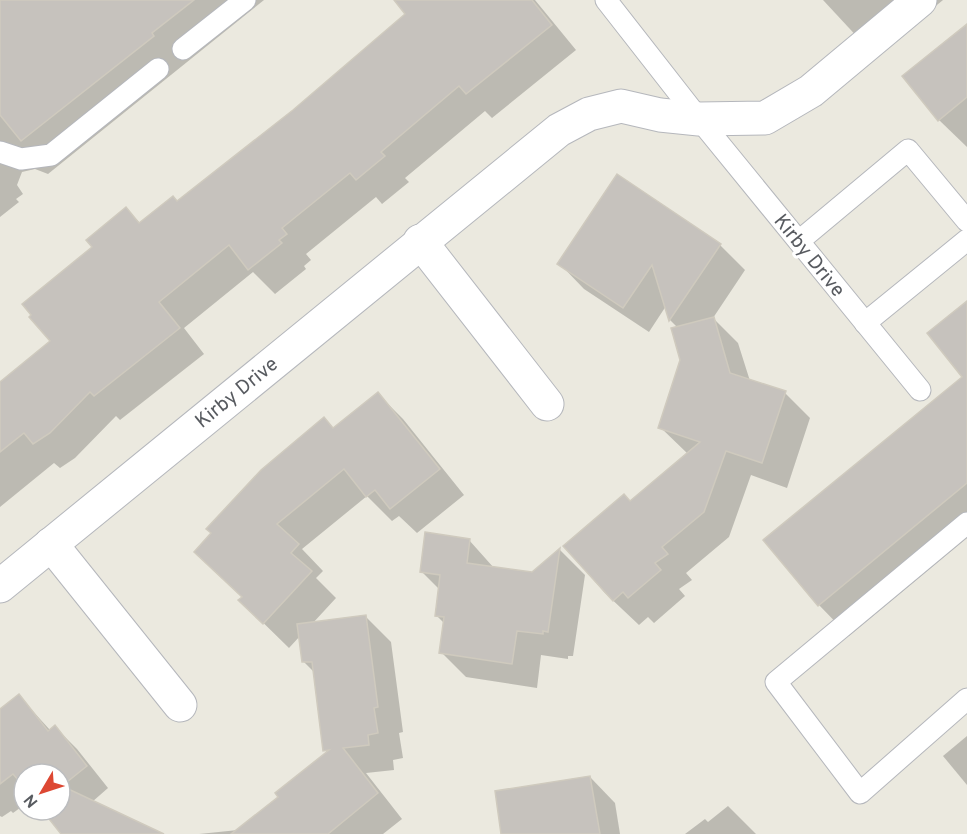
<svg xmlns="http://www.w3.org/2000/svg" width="967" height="834" font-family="Overpass,sans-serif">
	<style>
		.shadow { fill: #0003 }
		.building { fill: #c6c2bd; stroke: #cfcabe; stroke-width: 1.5 }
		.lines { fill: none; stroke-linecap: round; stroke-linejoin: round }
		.service-casing { stroke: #b5b7bc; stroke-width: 23 }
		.minor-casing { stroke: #b5b7bc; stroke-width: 35 }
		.service { stroke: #fff; stroke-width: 21 }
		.minor { stroke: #fff; stroke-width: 33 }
		.labels { text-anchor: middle; stroke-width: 6; stroke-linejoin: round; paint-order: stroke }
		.street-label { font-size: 20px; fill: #585b60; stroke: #fff }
	</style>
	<rect width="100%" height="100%" fill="#ebe9df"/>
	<g class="shadow">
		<polygon points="0,0 264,0 48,174 35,169 22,172 17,185 23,194 16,199 19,202 0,217"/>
		<polygon points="395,0 535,0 576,50 492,118 485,111 405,178 409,182 382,204 376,197 306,254 311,260 304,266 306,269 275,294 253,272 184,328 204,354 120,420 116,416 75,458 60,468 54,463 0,507 0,388 52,341 95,247 126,209 141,224 178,203 294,111 407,14"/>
		<polygon points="823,0 943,0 875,56"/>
		<polygon points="967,26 967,147 939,120"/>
		<polygon points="720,245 745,270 713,318 738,343 750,381 785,393 810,418 787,488 751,475 729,537 686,573 692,580 679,589 685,596 654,623 648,617 639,625 604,592 565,546 630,503 688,454 660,427 682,360 678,328 670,320 666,306 649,332 584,289 559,263"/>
		<polygon points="967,312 967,538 849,636 819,605 964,377"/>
		<polygon points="378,394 403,419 464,495 417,533 399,516 392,521 367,496 302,549 323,571 316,578 336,598 312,624 366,617 391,642 403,732 399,733 403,758 393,760 394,770 366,773 402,819 383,834 199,834 238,830 281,798 328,753 325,750 314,672 303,661 300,636 289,648 240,600 324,419 334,429"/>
		<polygon points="469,540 494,568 532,574 560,550 585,575 573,656 568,656 568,659 541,655 537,688 466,677 441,652 445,624 436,615 440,590 421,571"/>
		<polygon points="19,696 50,730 55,727 77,749 108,788 92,802 143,834 62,834 44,810 60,810 60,774 24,774 24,805 13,813 11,811 2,817 0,816 0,711"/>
		<polygon points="967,736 967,785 943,756"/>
		<polygon points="590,777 615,803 620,834 503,834"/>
		<polygon points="728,806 756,834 685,834 705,819 708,822"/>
	</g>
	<g class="building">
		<polygon points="0,0 194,0 152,33 154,36 21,141 0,115"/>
		<polygon points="394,0 532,0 552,25 466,94 459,86 381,152 385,156 356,180 350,173 282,228 287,234 279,240 282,243 248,270 229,245 159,302 180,328 94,396 90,392 50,433 33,444 24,433 0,452 0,382 50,341 29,317 31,315 22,304 92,247 86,240 126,207 139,223 173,196 177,201 293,110 405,14"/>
		<polygon points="967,24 967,97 938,121 902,76"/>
		<polygon points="617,174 721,244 669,321 652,265 623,308 557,264"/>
		<polygon points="967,301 967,483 818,606 763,540 962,377 927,333"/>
		<polygon points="714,317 730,373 786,391 762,463 726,451 704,512 662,547 668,554 655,563 661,570 628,598 623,592 613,601 563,546 624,494 630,501 700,442 658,428 680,360 671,328"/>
		<polygon points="378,392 440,469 390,509 375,490 366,497 344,469 277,524 299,544 291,553 312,571 263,624 238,600 242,597 194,552 211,533 206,529 261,470 324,417 333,428"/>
		<polygon points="425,532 470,539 467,563 532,572 560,548 548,632 543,631 543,634 517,631 512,664 439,653 444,617 435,616 440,575 420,572"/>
		<polygon points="366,615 378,707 374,708 378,733 368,735 369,745 343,748 378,793 328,834 231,834 278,797 275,793 329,750 323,751 312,662 302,662 297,624"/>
		<polygon points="19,694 48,731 55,725 87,766 62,786 164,834 61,834 42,810 60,810 60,774 24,774 24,787 13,774 0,784 0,709"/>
		<polygon points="590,776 600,834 501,834 495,791"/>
	</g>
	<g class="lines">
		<defs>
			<g id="service">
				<polyline points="606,0 699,119 920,390"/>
				<polyline points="183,49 245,0"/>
				<polyline points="0,152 21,159 51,155 158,69"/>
				<polyline points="799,241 908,150 967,221"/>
				<polyline points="865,323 967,240"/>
				<polyline points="967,523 776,682 860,793 967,699"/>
			</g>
			<g id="minor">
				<polyline points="420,241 547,404"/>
				<polyline points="51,544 180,705"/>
				<polyline points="0,586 559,130 589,114 621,106 660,115 699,119 765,118 811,91 920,0"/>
			</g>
		</defs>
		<use href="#service" class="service-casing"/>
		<use href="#minor" class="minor-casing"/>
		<use href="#service" class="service"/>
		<use href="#minor" class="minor"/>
	</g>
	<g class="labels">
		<g class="street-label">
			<text transform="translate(810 255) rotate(51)" y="7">Kirby Drive</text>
			<text transform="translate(236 392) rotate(-39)" y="7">Kirby Drive</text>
		</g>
	</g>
	<g transform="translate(42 792) rotate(231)"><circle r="28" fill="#ffffff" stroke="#bcbdbf" stroke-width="1.5"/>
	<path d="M0-4.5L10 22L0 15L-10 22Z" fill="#dd4833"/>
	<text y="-9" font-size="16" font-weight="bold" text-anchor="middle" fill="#585b60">N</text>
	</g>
</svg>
